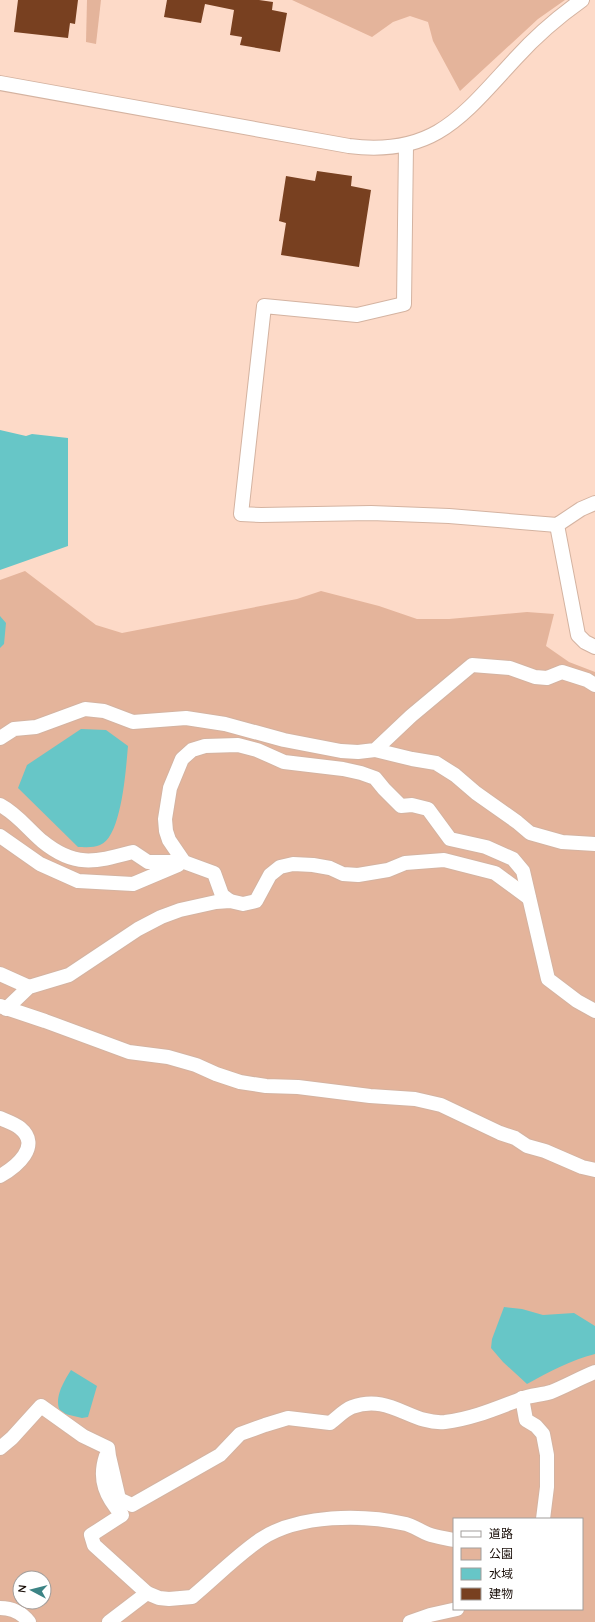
<svg xmlns="http://www.w3.org/2000/svg" width="595" height="1622" font-family="Quicksand,'Noto Sans JP',sans-serif">
	<style>
		.green { fill: #e4b49b; fill-rule: evenodd }
		.water { fill: #67c6c7 }
		.building { fill: #784020 }
		.lines { fill: none; stroke-linecap: round; stroke-linejoin: round }
		.minor-casing { stroke: #d4b3a1; stroke-width: 16 }
		.minor { stroke: #fff; stroke-width: 14 }
	</style>
	<rect width="100%" height="100%" fill="#fddac8"/>
	<g class="green">
		<polygon points="87,0 101,0 96,44 86,42"/>
		<polygon points="292,0 565,0 538,19 460,91 433,41 428,22 410,16 393,22 372,37"/>
		<path d="M 25,571 L 96,625 L 122,633 L 297,599 L 321,591 L 379,606 L 417,619 L 449,619 L 527,612 L 554,614 L 546,646 L 569,662 L 595,672 L 595,1622 L 0,1622 L 0,580 ZM 454,1519 L 582,1519 L 582,1609 L 454,1609 ZM 20,1578 L 44,1578 L 44,1602 L 20,1602 Z"/>
	</g>
	<g class="water">
		<polygon points="0,430 26,436 32,434 68,438 68,546 0,570"/>
		<polygon points="0,616 6,623 4,644 0,648"/>
		<path d="M 81,729 L 106,730 L 128,746 C 126,767 122,837 100,845 C 94,848 84,847 78,847 L 18,788 L 27,765 Z"/>
		<path d="M 504,1307 L 522,1309 L 543,1315 L 574,1313 L 595,1326 L 595,1354 C 571,1360 549,1372 527,1384 L 503,1362 L 491,1348 L 492,1339 Z"/>
		<path d="M 71,1370 L 97,1386 L 88,1417 L 82,1418 L 61,1413 C 53,1399 63,1383 71,1370 Z"/>
	</g>
	<g class="building">
		<polygon points="18,0 78,0 75,24 70,23 68,38 14,32"/>
		<polygon points="167,0 259,0 273,2 272,10 287,13 280,52 240,45 242,37 230,35 234,10 205,4 201,23 164,17"/>
		<polygon points="317,171 352,176 351,186 371,190 359,267 281,255 286,223 279,221 286,176 315,181"/>
	</g>
	<g class="lines">
		<defs>
			<g id="minor">
				<path d="M 0,83 L 349,146 C 435,157 463,115 516,58 C 536,36 558,17 582,0"/>
				<polyline points="406,145 404,304 357,315 264,306 241,514 261,515 371,513 449,516 557,525 581,509 595,503"/>
				<polyline points="557,525 578,635 585,642 595,647"/>
				<polyline points="0,738 14,729 36,727 85,709 104,711 133,722 186,718 225,724 284,740 341,751 358,752 375,750 411,716 472,665 510,668 535,677 547,678 562,672 587,680 595,685"/>
				<polyline points="375,750 412,759 436,763 455,775 476,793 517,822 530,833 562,842 595,844"/>
				<path d="M 0,805 C 17,814 28,829 42,841 C 75,868 95,862 133,852 L 148,862 L 184,862"/>
				<polyline points="0,836 40,864 78,881 133,884 178,865"/>
				<polyline points="230,901 222,895 214,873 184,862 169,840 166,831 165,819 170,788 182,759 192,750 205,746 238,745 257,750 284,762 343,769 361,773 375,778 384,789 401,806 412,805 428,809 450,839 486,847 513,859 523,871 548,979 577,1001 595,1011"/>
				<polyline points="0,974 29,987"/>
				<polyline points="0,1006 45,1021 129,1052 168,1057 196,1065 216,1074 240,1082 266,1086 298,1087 370,1096 415,1099 441,1105 500,1133 515,1138 527,1146 545,1151 582,1167 595,1170"/>
				<polyline points="6,1009 29,987 69,975 138,929 161,917 180,910 216,902 230,901 243,904 256,901 270,875 280,867 293,864 313,865 330,868 343,874 358,875 388,870 405,863 444,860 495,873 529,898"/>
				<path d="M 0,1118 C 6,1121 14,1123 20,1128 C 42,1146 16,1167 0,1176"/>
				<polyline points="522,1398 526,1420 536,1426 543,1434 547,1455 547,1487 543,1519"/>
				<path d="M 0,1448 L 12,1438 L 41,1406 L 83,1436 L 108,1448 L 109,1456 L 119,1499 L 132,1505 L 220,1455 L 240,1434 L 265,1425 L 288,1418 L 330,1423 C 337,1418 344,1410 352,1407 C 390,1393 411,1425 445,1422 C 472,1419 497,1408 521,1399 C 530,1395 541,1395 551,1392 C 566,1386 580,1378 595,1372"/>
				<path d="M 106,1456 C 98,1480 106,1497 122,1515 L 91,1535 L 94,1545 L 147,1593 L 159,1598 L 169,1599 L 192,1597 C 215,1578 236,1556 261,1539 C 299,1514 363,1514 406,1524 C 414,1526 420,1531 428,1534 C 436,1537 445,1538 454,1540"/>
				<path d="M 0,1608 C 12,1608 22,1613 29,1622"/>
				<polyline points="109,1622 147,1593"/>
				<polyline points="410,1622 430,1615 457,1609"/>
			</g>
		</defs>
		<use href="#minor" class="minor-casing"/>
		<use href="#minor" class="minor"/>
	</g>
	<rect x="453" y="1518" width="130" height="92" fill="#ffffff" stroke="#a29e9b"/>
	<rect x="461" y="1531" width="20" height="6" fill="#ffffff" stroke="#a29e9b"/>
	<text x="489" y="1538" font-size="12" fill="#170c06">道路</text>
	<rect x="461" y="1548" width="20" height="12" fill="#e4b49b" stroke="#a29e9b"/>
	<text x="489" y="1558" font-size="12" fill="#170c06">公園</text>
	<rect x="461" y="1568" width="20" height="12" fill="#67c6c7" stroke="#a29e9b"/>
	<text x="489" y="1578" font-size="12" fill="#170c06">水域</text>
	<rect x="461" y="1588" width="20" height="12" fill="#784020" stroke="#a29e9b"/>
	<text x="489" y="1598" font-size="12" fill="#170c06">建物</text>
	<g transform="translate(32 1590) rotate(277)"><circle r="19" fill="#ffffff" stroke="#a29e9b"/>
	<path d="M0-3L7 15L0 10L-7 15Z" fill="#3c8485"/>
	<text y="-6" font-size="11" font-weight="bold" text-anchor="middle" fill="#170c06">N</text>
	</g>
</svg>
